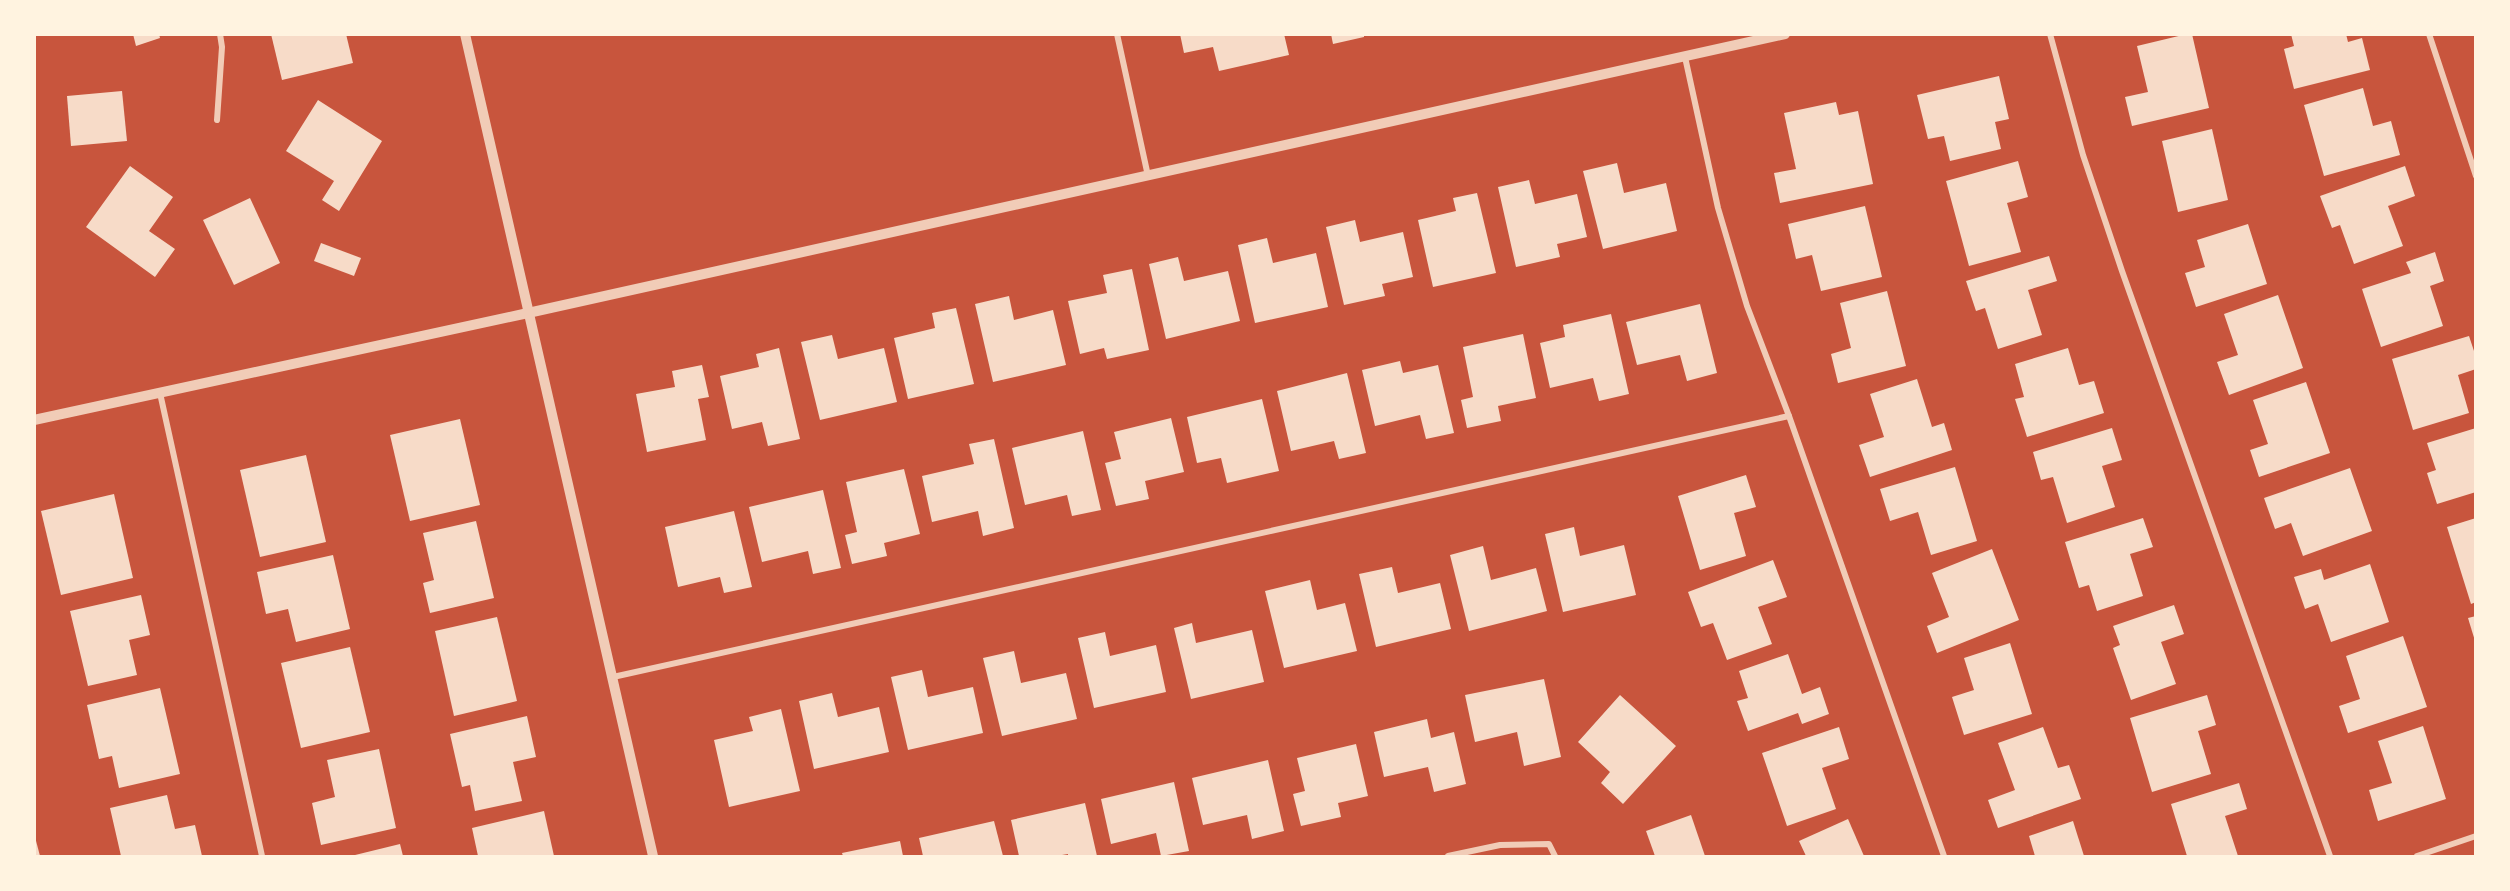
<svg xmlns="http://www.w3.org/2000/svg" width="2510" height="891" font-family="Ubuntu,sans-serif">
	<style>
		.building { fill: #f7dbc8 }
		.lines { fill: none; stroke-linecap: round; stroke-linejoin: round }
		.minor { stroke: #f1ccb7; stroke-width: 6 }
		.tertiary { stroke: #f1ccb7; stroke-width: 10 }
	</style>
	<rect width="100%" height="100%" fill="#c8553d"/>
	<g class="building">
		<polygon points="133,34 159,34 160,38 136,46"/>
		<polygon points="271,34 346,34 353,63 282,80"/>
		<polygon points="1180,34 1284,34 1289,55 1219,71 1213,47 1184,53"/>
		<polygon points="1331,34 1364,34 1364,37 1333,44"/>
		<polygon points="2187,34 2192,34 2209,108 2132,126 2125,97 2148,92 2137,46"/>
		<polygon points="2291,34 2346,34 2348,42 2362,38 2370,70 2294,89 2284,49 2294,46"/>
		<polygon points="1999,76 2009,119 1995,122 2001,149 1950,161 1944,136 1928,139 1917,95"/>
		<polygon points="2363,88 2373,126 2391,121 2400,155 2324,176 2304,105"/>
		<polygon points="122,91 127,141 71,146 67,96"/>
		<polygon points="318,100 382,141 339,211 322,200 334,181 286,151"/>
		<polygon points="1836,102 1839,115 1858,111 1873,184 1780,203 1774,173 1796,169 1784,113"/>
		<polygon points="2212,129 2228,200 2178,212 2162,141"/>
		<polygon points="2018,161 2028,197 2007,203 2021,252 1969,266 1946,181"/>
		<polygon points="1617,163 1624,193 1666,183 1677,231 1603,249 1583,171"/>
		<polygon points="130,166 173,197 149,231 175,249 155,277 86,227"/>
		<polygon points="2405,166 2415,196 2388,206 2403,246 2354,264 2340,225 2332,228 2320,196"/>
		<polygon points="1529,180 1535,204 1577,194 1587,237 1557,244 1560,257 1516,267 1498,187"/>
		<polygon points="1477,193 1496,273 1433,287 1418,220 1456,211 1453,198"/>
		<polygon points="250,198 280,263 234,285 203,220"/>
		<polygon points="1865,206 1882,277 1821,291 1812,255 1796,259 1788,224"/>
		<polygon points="1355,220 1360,242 1403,232 1413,277 1382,284 1385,296 1344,305 1326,227"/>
		<polygon points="2248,224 2267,284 2196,307 2185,273 2205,267 2197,240"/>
		<polygon points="1267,238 1273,263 1316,253 1328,307 1255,323 1238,245"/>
		<polygon points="321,243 361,258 354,276 314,261"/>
		<polygon points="2435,252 2444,281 2430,286 2443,326 2381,347 2362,289 2411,273 2406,262"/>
		<polygon points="2049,256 2057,281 2028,290 2042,335 1998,349 1985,308 1976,311 1966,281"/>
		<polygon points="1178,257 1184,281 1228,271 1240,321 1166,339 1149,264"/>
		<polygon points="1132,269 1149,350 1107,359 1104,348 1080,354 1068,301 1107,293 1103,275"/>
		<polygon points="1887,291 1906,366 1838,383 1831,354 1851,348 1840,303"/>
		<polygon points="2278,295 2303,368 2229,395 2217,362 2238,355 2224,314"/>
		<polygon points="1009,296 1014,320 1053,310 1066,365 993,382 975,304"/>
		<polygon points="1700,304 1717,373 1687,381 1680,355 1637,365 1626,322"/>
		<polygon points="956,308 974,384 908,399 894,338 935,328 932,313"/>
		<polygon points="1611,314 1629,394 1599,401 1593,378 1550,388 1540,343 1565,337 1563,325"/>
		<polygon points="1523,334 1536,398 1498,406 1501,421 1467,428 1461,400 1473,397 1463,347"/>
		<polygon points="832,335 838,359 884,348 897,402 820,420 801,342"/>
		<polygon points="2469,336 2476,357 2476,369 2458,375 2469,413 2413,430 2392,359"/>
		<polygon points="779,348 800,439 768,446 762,422 732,429 720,376 759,367 756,354"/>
		<polygon points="2068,348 2079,385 2094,381 2104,413 2027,437 2015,399 2024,397 2015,364"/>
		<polygon points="1400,361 1403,373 1438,365 1454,433 1426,439 1420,415 1375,426 1362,370"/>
		<polygon points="702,365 709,397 698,399 706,440 647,452 636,394 675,387 672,371"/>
		<polygon points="1347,373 1366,453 1339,459 1334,441 1291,451 1277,391"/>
		<polygon points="1917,379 1932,427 1944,423 1952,450 1870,477 1859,445 1884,437 1870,394"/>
		<polygon points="2306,382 2330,453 2259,477 2250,450 2268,444 2253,400"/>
		<polygon points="1262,399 1279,471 1227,483 1221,458 1197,463 1187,417"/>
		<polygon points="1171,418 1184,472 1145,481 1149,499 1116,506 1105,463 1121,459 1114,432"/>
		<polygon points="460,419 480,505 410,521 390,435"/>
		<polygon points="2112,428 2122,460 2102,466 2115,507 2067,523 2053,477 2041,480 2033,452"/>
		<polygon points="2476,428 2476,492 2437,504 2427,473 2436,470 2427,443"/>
		<polygon points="1083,431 1101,510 1072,516 1067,495 1025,505 1012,448"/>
		<polygon points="994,439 1014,528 983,536 978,511 932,522 922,476 974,464 969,444"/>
		<polygon points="306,455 326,542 260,557 240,470"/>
		<polygon points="1955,467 1977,541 1931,555 1918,512 1890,521 1880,489"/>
		<polygon points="2350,468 2372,531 2303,556 2291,523 2275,529 2264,498"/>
		<polygon points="904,469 920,534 884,543 887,556 852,564 845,535 857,532 846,482"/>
		<polygon points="1746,475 1756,507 1734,513 1746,556 1700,570 1678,496"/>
		<polygon points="823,490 841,568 813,574 808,551 762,562 749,507"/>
		<polygon points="114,494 133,578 61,595 41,511"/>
		<polygon points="734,511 752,587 724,593 720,577 678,587 665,527"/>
		<polygon points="2143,518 2153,547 2130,554 2143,596 2097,611 2089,585 2079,588 2065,542"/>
		<polygon points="2476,518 2476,602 2471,604 2447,527"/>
		<polygon points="476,521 494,598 430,613 423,583 434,580 423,533"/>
		<polygon points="1574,527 1580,556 1624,545 1636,595 1563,612 1545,534"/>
		<polygon points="1483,546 1491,580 1536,568 1547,611 1469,631 1450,555"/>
		<polygon points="1992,549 2019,620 1937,653 1927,626 1949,617 1932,573"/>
		<polygon points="333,555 350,629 296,642 288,609 266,614 257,572"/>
		<polygon points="1773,560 1787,597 1758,607 1772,644 1727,660 1713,623 1701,627 1688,592"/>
		<polygon points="2370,564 2389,622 2331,642 2318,604 2305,609 2294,577 2321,569 2324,580"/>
		<polygon points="1392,567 1398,593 1440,583 1451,629 1376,647 1359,574"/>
		<polygon points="1310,580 1317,610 1345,603 1357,651 1284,668 1265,591"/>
		<polygon points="141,595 150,635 129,640 137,675 88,686 70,611"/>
		<polygon points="2174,605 2184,634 2161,642 2176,684 2131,700 2113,648 2120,645 2113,626"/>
		<polygon points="2476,616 2476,641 2475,641 2468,618"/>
		<polygon points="497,617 517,701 454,716 435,631"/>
		<polygon points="1192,623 1196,643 1252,630 1264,682 1191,699 1174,628"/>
		<polygon points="1105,632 1110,656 1156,645 1166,692 1094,708 1078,638"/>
		<polygon points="2403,636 2427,707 2348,733 2339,706 2360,699 2346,656"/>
		<polygon points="2010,643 2032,714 1964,735 1952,697 1974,690 1964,658"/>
		<polygon points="350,647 370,732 301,748 281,663"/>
		<polygon points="1014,651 1021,683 1066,673 1077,719 1002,736 983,658"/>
		<polygon points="1788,654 1802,694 1820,687 1829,714 1802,724 1798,713 1748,731 1737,701 1748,698 1739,671"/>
		<polygon points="922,670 928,697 973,687 983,733 908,750 891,677"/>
		<polygon points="1544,679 1561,757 1524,766 1517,732 1475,742 1465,695"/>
		<polygon points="160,688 180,774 119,788 112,756 99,759 87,705"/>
		<polygon points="832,693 838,717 879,707 889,752 814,769 799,701"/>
		<polygon points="1620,695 1676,746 1623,804 1601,783 1610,772 1578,742"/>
		<polygon points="2207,695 2216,725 2198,731 2211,774 2152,792 2130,718"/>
		<polygon points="781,709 800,791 729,807 714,740 753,731 749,717"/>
		<polygon points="527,716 536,757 513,762 522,801 475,811 470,785 462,787 450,734"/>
		<polygon points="1427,719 1431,738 1454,732 1466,784 1434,792 1428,767 1384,777 1374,732"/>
		<polygon points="2423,726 2446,799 2378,821 2369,790 2392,783 2378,741"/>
		<polygon points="1839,727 1849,759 1822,768 1836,809 1787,826 1762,753"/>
		<polygon points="2043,727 2058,768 2069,765 2081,799 1998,828 1988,800 2015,790 1998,743"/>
		<polygon points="1356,744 1368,796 1338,803 1341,817 1301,826 1293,794 1305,791 1297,758"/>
		<polygon points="379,749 396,828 321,845 312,803 335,797 327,760"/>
		<polygon points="1268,760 1284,831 1252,839 1247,815 1203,825 1192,778"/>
		<polygon points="1174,782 1189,851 1161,856 1156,833 1111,844 1101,799"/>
		<polygon points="2239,783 2247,809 2225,816 2238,856 2187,856 2171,804"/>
		<polygon points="167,795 175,829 195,825 202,856 121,856 110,808"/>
		<polygon points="1085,803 1097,856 1068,856 1068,854 1056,856 1019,856 1011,820"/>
		<polygon points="544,811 554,856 478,856 472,828"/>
		<polygon points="1691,815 1705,856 1655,856 1646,831"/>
		<polygon points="1848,819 1864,856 1806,856 1799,841"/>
		<polygon points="994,821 1003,856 923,856 919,838"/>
		<polygon points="2073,821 2084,856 2035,856 2029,836"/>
		<polygon points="34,837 35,837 40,856 34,856"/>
		<polygon points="900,841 903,856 843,856 842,853"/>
		<polygon points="400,844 403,856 351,856"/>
	</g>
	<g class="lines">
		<g class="minor">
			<polyline points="1117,34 1148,176"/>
			<polyline points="2050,34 2083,155 2122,271 2330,856"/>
			<polyline points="2429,34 2476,176"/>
			<polyline points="1685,57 1718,208 1747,306 1789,416 1944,856"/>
			<polyline points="217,120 222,47 220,34"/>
			<polyline points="160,393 262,856"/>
			<polyline points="613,677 1789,416"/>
			<polyline points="1448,856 1500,845 1549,844 1555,856"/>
			<polyline points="2417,856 2476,836"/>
		</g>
		<g class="tertiary">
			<polyline points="465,34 653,856"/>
			<polyline points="34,420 528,313 1785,34"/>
		</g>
	</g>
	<rect width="2510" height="891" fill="none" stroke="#fff3e0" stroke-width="72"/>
</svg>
